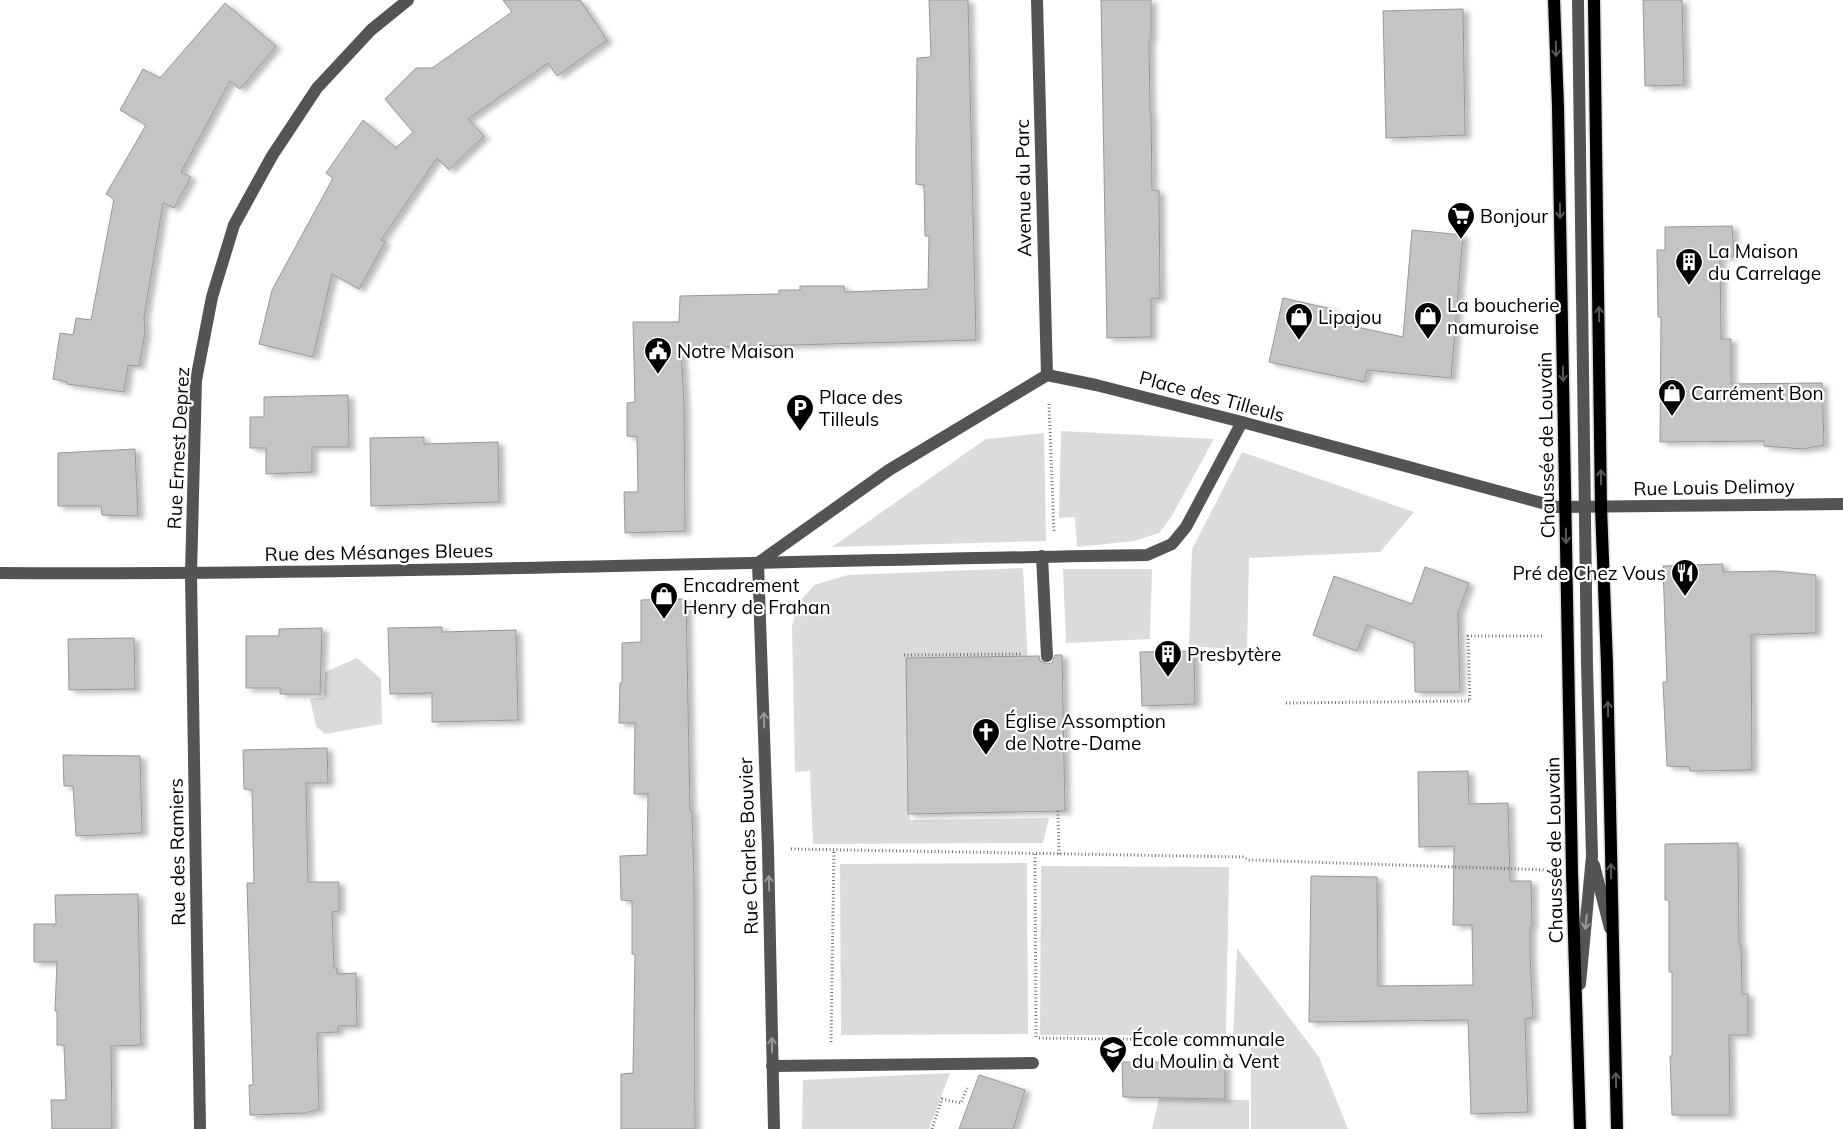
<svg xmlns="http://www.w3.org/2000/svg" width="1843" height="1129" font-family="Mulish,sans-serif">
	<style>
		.green { fill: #dbdbdb }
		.building { fill: #c4c4c4; stroke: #989898; filter: url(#shadow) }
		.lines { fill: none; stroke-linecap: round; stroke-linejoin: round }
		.major-casing { stroke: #dbdbdb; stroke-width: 15 }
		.path { stroke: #767676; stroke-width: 3; stroke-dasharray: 1 2.5; stroke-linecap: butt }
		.minor { stroke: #545454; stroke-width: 12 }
		.major { stroke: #000; stroke-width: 12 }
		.oneway { stroke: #595959 }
		.oneway2 { stroke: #989898 }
		.labels { text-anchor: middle; stroke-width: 4.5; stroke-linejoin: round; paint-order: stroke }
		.street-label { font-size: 19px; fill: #000; stroke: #fff }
		.poi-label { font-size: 19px; fill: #000; stroke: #fff; text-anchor: start }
	</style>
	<defs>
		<filter id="shadow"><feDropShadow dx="5.5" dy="3" stdDeviation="2.5" flood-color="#0004"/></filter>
	</defs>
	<rect width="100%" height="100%" fill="#fff"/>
	<g class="green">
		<polygon points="1061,431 1214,439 1170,519 1159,533 1134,541 1077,547 1075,517 1059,518"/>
		<polygon points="1044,433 1046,541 832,547 986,439"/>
		<polygon points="1242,452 1414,512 1380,552 1249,558 1247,650 1189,646 1192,549"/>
		<polygon points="1023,568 1028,664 907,666 910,820 1049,818 1043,843 813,844 810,771 795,772 792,626 798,604 814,585 848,575"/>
		<polygon points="1063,569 1152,569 1150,639 1066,643"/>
		<polygon points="357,658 381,679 382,724 325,734 316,726 310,699 324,697 325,672"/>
		<polygon points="1027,863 1028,1034 841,1035 840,864"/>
		<polygon points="1041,866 1229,867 1226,1035 1040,1035"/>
		<polygon points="1237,948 1319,1057 1348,1129 1251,1129 1251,1038 1233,1040"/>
		<polygon points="950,1073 929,1129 802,1129 803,1080"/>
		<polygon points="1159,1098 1249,1100 1249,1129 1152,1129"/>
	</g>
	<g class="building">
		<polygon points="503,0 580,0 607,40 557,76 548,63 468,119 484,136 449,170 437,158 381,240 385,242 359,289 332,274 313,357 259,344 272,290 333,178 326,173 363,120 396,148 413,132 385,99 416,68 432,68 512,12"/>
		<polygon points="929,0 968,0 976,340 681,348 684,403 685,531 625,533 624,492 638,492 637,437 627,436 627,403 635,402 633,322 679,322 680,296 779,294 779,290 800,290 800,286 844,286 845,292 928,289 929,236 925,236 924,185 916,184 916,146 917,58 931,57"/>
		<polygon points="1101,0 1151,0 1151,39 1149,40 1150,113 1151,113 1152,190 1159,191 1160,298 1151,299 1151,337 1107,338"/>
		<polygon points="1643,0 1682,0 1684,85 1645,86"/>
		<polygon points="225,3 276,46 240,89 230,81 181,172 191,177 174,208 163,203 144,317 145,333 139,366 128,365 124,392 67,384 67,382 53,379 60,333 73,335 76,318 91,320 114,199 106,194 146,125 120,110 143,69 160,78"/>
		<polygon points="1463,9 1465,135 1386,138 1383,11"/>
		<polygon points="1732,226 1734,256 1720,257 1721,339 1731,339 1731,384 1822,383 1824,445 1803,449 1764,446 1764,441 1660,442 1661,317 1658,317 1657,250 1665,250 1665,227"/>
		<polygon points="1412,230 1463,235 1451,378 1367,370 1364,382 1269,362 1283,298 1332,309 1329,321 1403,337"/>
		<polygon points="348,395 349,447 312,447 312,472 266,474 266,448 250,448 250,417 264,417 264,397"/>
		<polygon points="424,437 424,444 498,442 499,502 371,506 370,438"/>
		<polygon points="135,449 138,516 102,515 101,506 58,506 58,453"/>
		<polygon points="1723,564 1723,572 1775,571 1816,575 1816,633 1751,635 1752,770 1690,771 1689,767 1667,766 1663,682 1667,682 1663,566"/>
		<polygon points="1425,567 1469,583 1458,613 1460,692 1415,692 1414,643 1367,625 1357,651 1313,635 1334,576 1412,604"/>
		<polygon points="686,599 690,810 692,810 694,881 695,1129 621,1129 621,1074 633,1073 635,954 632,954 632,901 621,900 620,856 647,855 648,794 634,794 635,723 619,723 620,683 622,683 622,643 641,642 641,600"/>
		<polygon points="442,627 442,632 516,630 518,720 432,722 432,693 390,694 388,628"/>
		<polygon points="322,628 320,694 280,694 280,688 246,688 246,636 279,636 279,629"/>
		<polygon points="134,638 135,689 69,690 68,639"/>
		<polygon points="1194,651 1195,704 1142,706 1140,652"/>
		<polygon points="1055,655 1062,655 1065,811 908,814 906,658 1039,656 1040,661 1047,664 1052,663"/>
		<polygon points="327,748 328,783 306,783 308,882 339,882 339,911 332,912 334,968 337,968 337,974 356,973 357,1026 338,1026 338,1032 317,1033 319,1109 306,1113 250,1115 249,1085 253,1085 247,883 254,883 252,790 244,789 243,750"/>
		<polygon points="63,755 140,756 142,833 76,836 73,786 64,786"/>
		<polygon points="1468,771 1469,804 1508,803 1510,881 1531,881 1532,926 1530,927 1530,953 1533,1018 1525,1019 1528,1112 1471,1114 1468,1020 1309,1022 1311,876 1377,877 1378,986 1473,985 1472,925 1453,925 1454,846 1419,847 1418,772"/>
		<polygon points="1738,843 1739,945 1741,945 1742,994 1748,994 1748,1035 1729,1035 1730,1115 1672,1115 1670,1056 1672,1056 1672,972 1669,972 1669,900 1665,900 1665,844"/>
		<polygon points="138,894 141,1045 111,1046 112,1129 52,1129 51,1100 66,1100 64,1045 57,1045 57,1011 55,1011 57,962 34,962 34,924 56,924 55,895"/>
		<polygon points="1197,1061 1225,1061 1225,1099 1123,1097 1122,1062 1197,1062"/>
		<polygon points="979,1075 1025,1090 1013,1129 959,1129"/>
	</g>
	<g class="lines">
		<defs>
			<g id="major">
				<polyline points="1554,0 1558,107 1572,872 1580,1129"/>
				<polyline points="1594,0 1601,507 1607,665 1617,1129"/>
			</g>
		</defs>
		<use href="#major" class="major-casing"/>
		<g class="path">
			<polyline points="1049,404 1054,532"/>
			<polyline points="904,655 1022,654"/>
			<polyline points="1286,703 1470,701 1468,636 1542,636"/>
			<polyline points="1058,811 1059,854"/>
			<polyline points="791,849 1243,857 1249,860 1549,870"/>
			<polyline points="1035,854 1036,1038"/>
			<polyline points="1039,1038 1195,1040"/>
			<polyline points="831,1042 834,850"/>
			<polyline points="932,1129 942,1099 961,1103 967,1088"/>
		</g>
		<g class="minor">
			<polyline points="1037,0 1047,375"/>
			<polyline points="1578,0 1587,665 1592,856 1580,984"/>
			<polyline points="1042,556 1047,656"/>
			<polyline points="758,563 889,470 1047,375 1096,385 1242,422 1557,507 1843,504"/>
			<polyline points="758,563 768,849 774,1129"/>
			<path d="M 0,573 C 382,575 765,561 1147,555 L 1172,544 L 1186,527 L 1242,422"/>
			<polyline points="1594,865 1610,928"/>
			<polyline points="772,1066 1033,1063"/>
			<polyline points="200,1129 191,574 196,380 212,297 234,225 272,156 317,88 371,30 408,0"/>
		</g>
		<use href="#major" class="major"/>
	</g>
	<defs><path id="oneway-shaft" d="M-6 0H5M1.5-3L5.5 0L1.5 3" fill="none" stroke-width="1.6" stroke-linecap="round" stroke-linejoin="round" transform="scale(1.25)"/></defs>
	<g class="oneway">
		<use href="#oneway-shaft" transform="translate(1556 49) rotate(88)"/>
		<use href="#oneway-shaft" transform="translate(1560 211) rotate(89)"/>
		<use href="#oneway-shaft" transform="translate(1599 314) rotate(-91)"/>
		<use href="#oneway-shaft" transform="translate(1563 374) rotate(89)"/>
		<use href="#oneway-shaft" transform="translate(1601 477) rotate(-91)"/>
		<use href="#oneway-shaft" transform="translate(1566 536) rotate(89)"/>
		<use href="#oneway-shaft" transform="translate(1608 709) rotate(-91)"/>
		<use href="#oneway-shaft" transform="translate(1611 871) rotate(-91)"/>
		<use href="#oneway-shaft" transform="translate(1616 1080) rotate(-91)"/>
	</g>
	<g class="oneway2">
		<use href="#oneway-shaft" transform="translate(764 720) rotate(-92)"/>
		<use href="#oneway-shaft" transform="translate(769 883) rotate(-91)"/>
		<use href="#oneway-shaft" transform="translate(1586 922) rotate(96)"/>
		<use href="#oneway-shaft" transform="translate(772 1045) rotate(-91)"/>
	</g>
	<defs>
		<symbol id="supermarket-pin" viewBox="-11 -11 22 30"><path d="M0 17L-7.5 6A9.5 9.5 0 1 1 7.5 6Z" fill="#000" stroke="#fff"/><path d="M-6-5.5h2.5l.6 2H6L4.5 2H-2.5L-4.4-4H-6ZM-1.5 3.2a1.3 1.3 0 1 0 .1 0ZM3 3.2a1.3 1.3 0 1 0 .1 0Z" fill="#fff"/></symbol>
		<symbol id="building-pin" viewBox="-11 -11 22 30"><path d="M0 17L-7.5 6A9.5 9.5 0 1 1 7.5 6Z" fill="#000" stroke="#fff"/><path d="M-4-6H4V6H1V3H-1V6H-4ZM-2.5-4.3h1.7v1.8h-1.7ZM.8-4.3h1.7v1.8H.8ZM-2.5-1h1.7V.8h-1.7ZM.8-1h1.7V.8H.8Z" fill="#fff"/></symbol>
		<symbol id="shop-pin" viewBox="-11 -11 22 30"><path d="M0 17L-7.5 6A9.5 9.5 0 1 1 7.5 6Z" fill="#000" stroke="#fff"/><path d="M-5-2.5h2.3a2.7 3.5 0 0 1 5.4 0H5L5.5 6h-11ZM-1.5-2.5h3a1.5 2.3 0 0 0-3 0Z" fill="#fff"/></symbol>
		<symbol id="civic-pin" viewBox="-11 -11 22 30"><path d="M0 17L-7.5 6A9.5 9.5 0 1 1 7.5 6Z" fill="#000" stroke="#fff"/><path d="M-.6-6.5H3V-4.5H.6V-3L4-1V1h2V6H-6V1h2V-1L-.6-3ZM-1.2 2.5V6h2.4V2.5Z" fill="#fff"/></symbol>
		<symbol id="parking-pin" viewBox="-11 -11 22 30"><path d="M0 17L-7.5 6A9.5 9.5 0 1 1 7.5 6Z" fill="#000" stroke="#fff"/><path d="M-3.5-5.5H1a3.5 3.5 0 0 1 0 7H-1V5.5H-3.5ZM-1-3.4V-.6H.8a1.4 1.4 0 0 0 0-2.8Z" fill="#fff"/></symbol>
		<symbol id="restaurant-pin" viewBox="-11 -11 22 30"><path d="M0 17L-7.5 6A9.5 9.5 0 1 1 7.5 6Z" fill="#000" stroke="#fff"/><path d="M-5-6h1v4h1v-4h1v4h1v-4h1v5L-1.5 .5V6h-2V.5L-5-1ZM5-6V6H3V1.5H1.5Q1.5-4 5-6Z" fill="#fff"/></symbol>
		<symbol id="church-pin" viewBox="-11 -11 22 30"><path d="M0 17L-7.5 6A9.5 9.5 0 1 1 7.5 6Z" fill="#000" stroke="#fff"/><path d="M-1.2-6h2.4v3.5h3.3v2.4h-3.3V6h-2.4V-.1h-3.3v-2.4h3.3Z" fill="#fff"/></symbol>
		<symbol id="school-pin" viewBox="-11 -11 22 30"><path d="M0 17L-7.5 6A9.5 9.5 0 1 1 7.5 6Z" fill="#000" stroke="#fff"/><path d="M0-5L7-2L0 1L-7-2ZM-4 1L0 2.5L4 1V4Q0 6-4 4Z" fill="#fff"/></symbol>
	</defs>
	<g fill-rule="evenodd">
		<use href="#supermarket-pin" x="1445" y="200" width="32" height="43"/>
		<use href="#building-pin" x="1673" y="246" width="32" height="43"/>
		<use href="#shop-pin" x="1412" y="300" width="32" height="43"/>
		<use href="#shop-pin" x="1283" y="301" width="32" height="43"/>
		<use href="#civic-pin" x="642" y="335" width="32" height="43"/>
		<use href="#shop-pin" x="1656" y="377" width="32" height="43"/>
		<use href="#parking-pin" x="784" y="392" width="32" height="43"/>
		<use href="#restaurant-pin" x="1669" y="557" width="32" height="43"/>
		<use href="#shop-pin" x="648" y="580" width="32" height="43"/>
		<use href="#building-pin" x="1152" y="638" width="32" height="43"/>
		<use href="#church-pin" x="970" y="716" width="32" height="43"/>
		<use href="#school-pin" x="1097" y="1034" width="32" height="43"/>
	</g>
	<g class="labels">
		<g class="street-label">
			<text transform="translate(1023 188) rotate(-91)" y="7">Avenue du Parc</text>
			<text transform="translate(1212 396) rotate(15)" y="7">Place des Tilleuls</text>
			<text transform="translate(1546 445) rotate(-91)" y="7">Chaussée de Louvain</text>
			<text transform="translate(178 448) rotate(-87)" y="7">Rue Ernest Deprez</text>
			<text transform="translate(1714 487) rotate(-1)" y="7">Rue Louis Delimoy</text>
			<text transform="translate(379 552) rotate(-1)" y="7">Rue des Mésanges Bleues</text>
			<text transform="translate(748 846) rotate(-92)" y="7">Rue Charles Bouvier</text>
			<text transform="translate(1554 850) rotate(-91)" y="7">Chaussée de Louvain</text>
			<text transform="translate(177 852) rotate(-91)" y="7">Rue des Ramiers</text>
		</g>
		<g class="poi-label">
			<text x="1480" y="223">Bonjour</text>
			<text x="1708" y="258">La Maison<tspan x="1708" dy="22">du Carrelage</tspan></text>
			<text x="1447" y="312">La boucherie<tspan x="1447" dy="22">namuroise</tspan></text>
			<text x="1318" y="324">Lipajou</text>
			<text x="677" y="358">Notre Maison</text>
			<text x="1691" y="400">Carrément Bon</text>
			<text x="819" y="404">Place des<tspan x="819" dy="22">Tilleuls</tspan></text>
			<text x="1666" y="580" text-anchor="end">Pré de Chez Vous</text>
			<text x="683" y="592">Encadrement<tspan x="683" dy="22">Henry de Frahan</tspan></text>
			<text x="1187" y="661">Presbytère</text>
			<text x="1005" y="728">Église Assomption<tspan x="1005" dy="22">de Notre-Dame</tspan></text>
			<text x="1132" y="1046">École communale<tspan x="1132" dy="22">du Moulin à Vent</tspan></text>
		</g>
	</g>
</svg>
